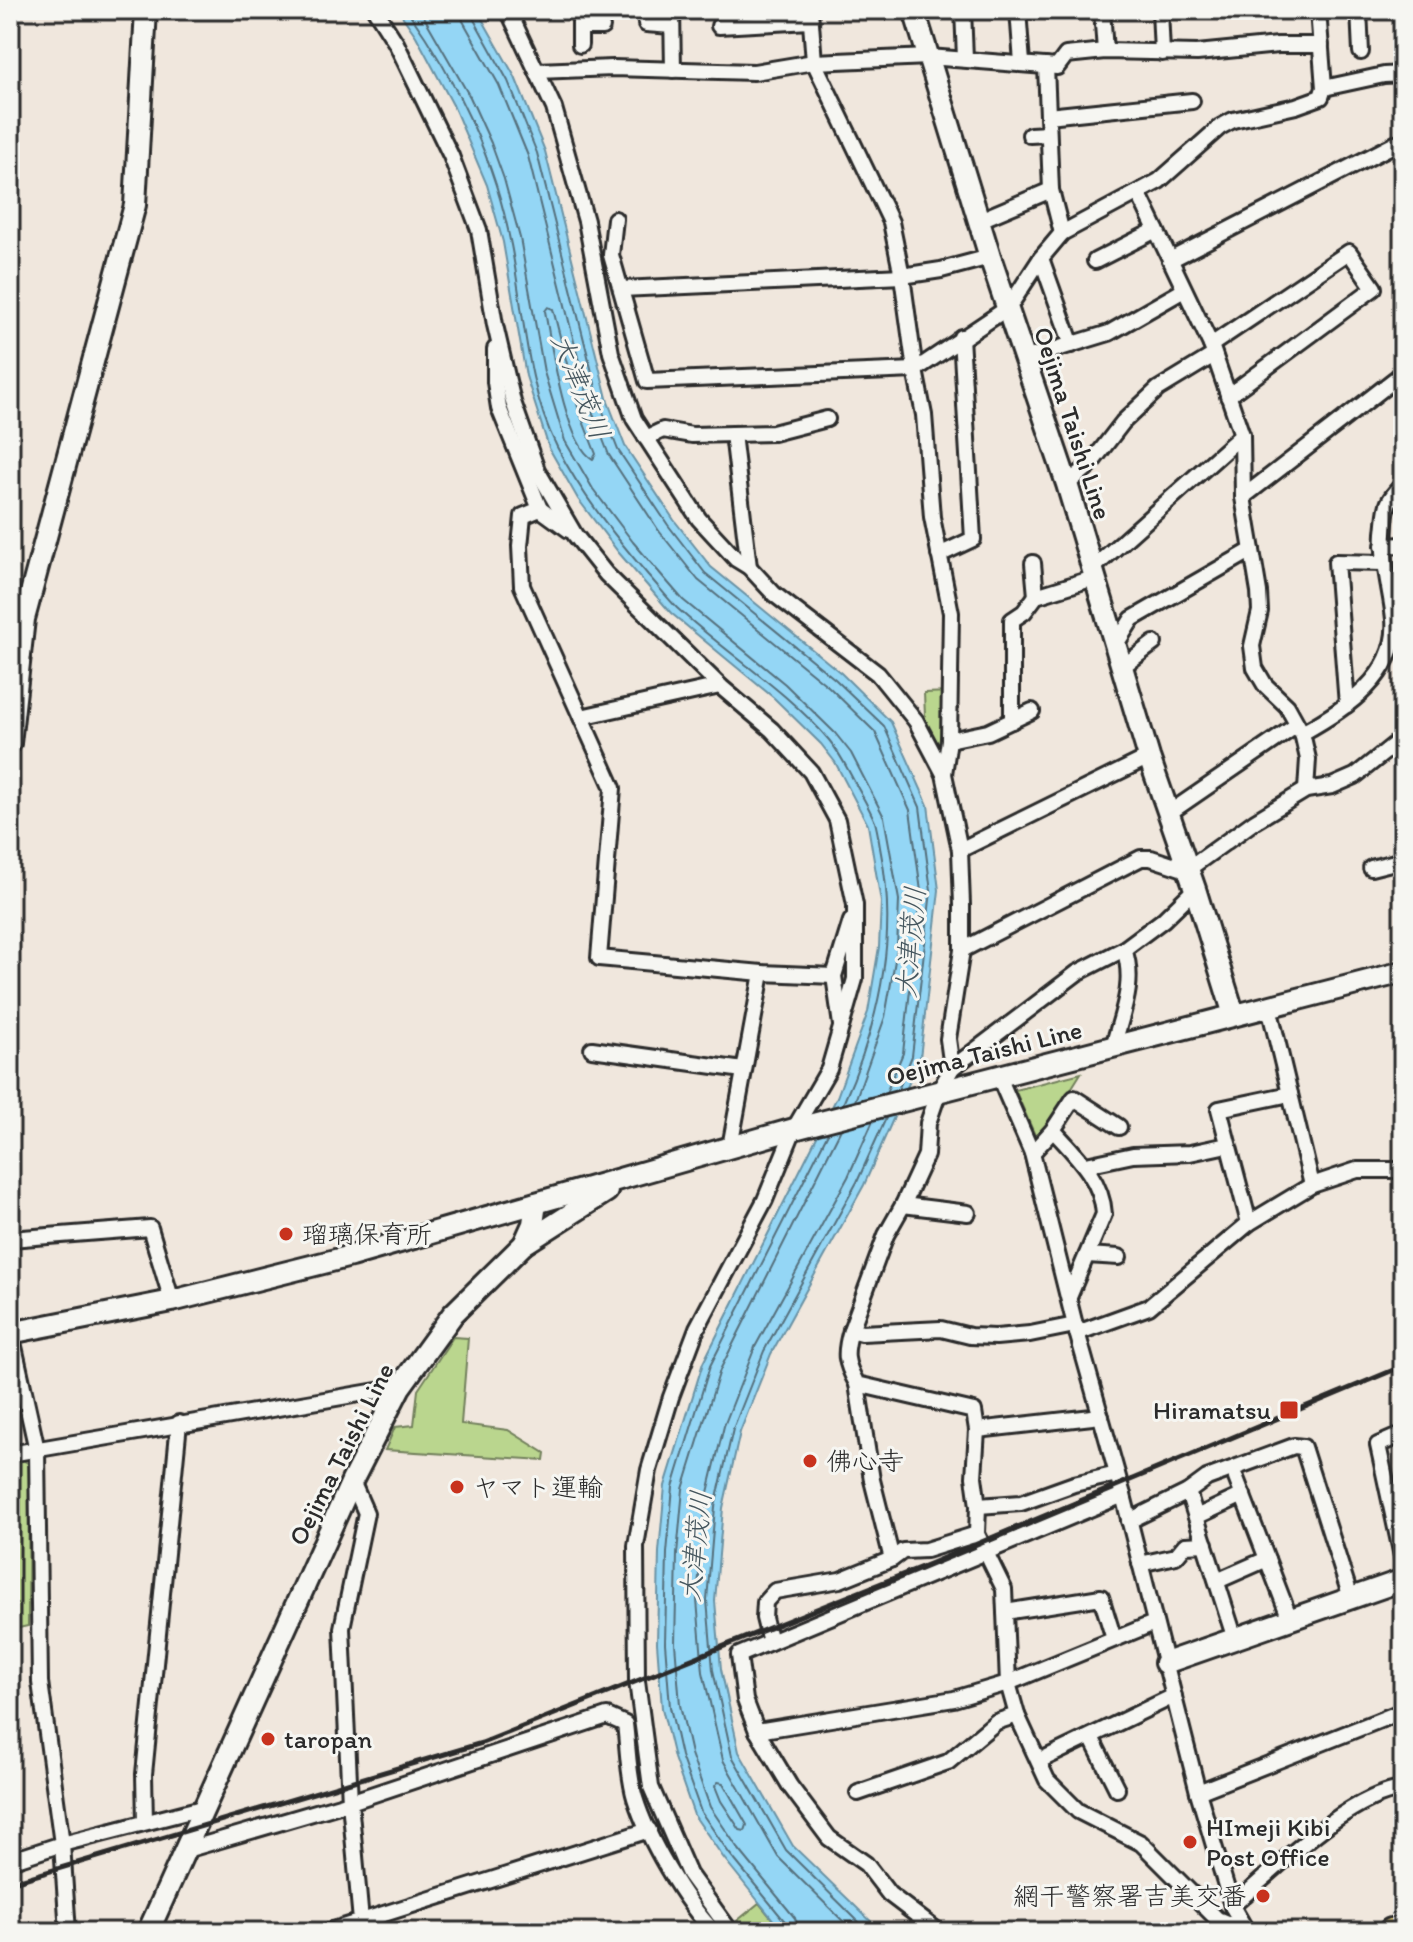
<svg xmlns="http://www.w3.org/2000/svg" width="1413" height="1942" font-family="Itim,'Klee One',sans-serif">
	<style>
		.green { fill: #bad68e; stroke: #72805c; stroke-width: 2 }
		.water { fill: #94d6f5; stroke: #6a92a4; stroke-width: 2 }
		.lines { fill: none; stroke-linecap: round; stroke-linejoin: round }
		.shore { stroke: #556f7c; stroke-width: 2 }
		.street-casing { stroke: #2b2b2b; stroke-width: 20 }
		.secondary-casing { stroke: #2b2b2b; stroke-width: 26 }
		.highway-casing { stroke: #2b2b2b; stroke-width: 32 }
		.street { stroke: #f6f6f2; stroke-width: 14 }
		.secondary { stroke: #f6f6f2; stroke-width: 20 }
		.highway { stroke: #fbe080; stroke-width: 26 }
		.rail { stroke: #2b2b2b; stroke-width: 5 }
		.poi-dot { fill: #c8321e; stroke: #f6f6f2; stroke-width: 3 }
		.labels { text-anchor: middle; stroke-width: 6; stroke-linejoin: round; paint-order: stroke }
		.street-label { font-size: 26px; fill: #2b2b2b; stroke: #f6f6f2 }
		.poi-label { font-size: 26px; fill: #2b2b2b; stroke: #f6f6f2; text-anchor: start }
		.water-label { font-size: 28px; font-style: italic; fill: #45565e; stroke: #f6f6f2 }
	</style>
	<rect width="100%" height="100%" fill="#f0e7dd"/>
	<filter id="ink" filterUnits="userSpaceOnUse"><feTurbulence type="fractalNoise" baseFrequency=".0125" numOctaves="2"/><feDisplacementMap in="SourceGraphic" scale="16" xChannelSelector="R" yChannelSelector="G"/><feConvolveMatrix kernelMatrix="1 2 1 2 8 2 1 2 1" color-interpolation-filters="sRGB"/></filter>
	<g filter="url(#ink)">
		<g class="green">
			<polygon points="950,692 944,774 926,739 924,693"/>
			<polygon points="1081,1073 1071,1089 1073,1094 1037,1140 1015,1090"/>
			<polygon points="453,1337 468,1338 461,1424 508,1430 545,1453 544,1460 385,1450 395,1427 414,1425 418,1390"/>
			<polygon points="20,1458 29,1464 28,1626 10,1630 10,1460"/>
			<polygon points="759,1903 783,1932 745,1932 737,1921"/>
		</g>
		<polygon class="water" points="398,10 477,10 515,77 545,151 608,402 625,446 674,520 711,567 841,673 891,722 928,805 939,890 920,1058 864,1185 771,1354 740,1432 723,1508 715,1601 721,1669 739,1752 793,1846 882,1932 783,1932 723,1857 694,1815 674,1758 662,1708 657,1643 659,1552 665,1486 703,1363 837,1097 868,1012 879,947 881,902 868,825 835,762 821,744 774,698 671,613 619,553 578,499 549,448 526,376 503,242 487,185 453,105 416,36"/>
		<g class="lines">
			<g class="shore">
				<path d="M 407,10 C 456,79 496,162 511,245 C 524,310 526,386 557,447 C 581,494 614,535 648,575 C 658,586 667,598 677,608 C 726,653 785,689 829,740 C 840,753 847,768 855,783 C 862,796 870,809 875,822 C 878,832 879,843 881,853 C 898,938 878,1026 843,1104"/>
				<polyline points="420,10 470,97 491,143 504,179 520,238 544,372 565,441 593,489 633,542 683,600 785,684 835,733 851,753 884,817 899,900 897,949 885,1017 855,1101"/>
				<polyline points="461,10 463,21 499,85 528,156 590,406 609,455 659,531 698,580 829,687 875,732 910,810 921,891 903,1053 886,1093"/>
				<polyline points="471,10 472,16 508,81 537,153 600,404 618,450 668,525 705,573 835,679 884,726 920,807 931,891 912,1056 898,1090"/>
				<path d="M 548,307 L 553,309 L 579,411 L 596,454 L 593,459 C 565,444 551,343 545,311 Z"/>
				<polygon points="718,1782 723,1783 747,1825 745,1831 740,1830 721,1801 715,1786"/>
				<polyline points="789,1932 787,1924 729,1853 701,1812 681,1756 670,1707 665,1643 667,1553 673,1487 710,1366 828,1133"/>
				<polyline points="799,1932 795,1918 737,1847 710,1807 691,1754 680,1705 675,1643 677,1554 683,1489 720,1370 841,1129"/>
				<polyline points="854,1932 778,1857 723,1760 703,1672 697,1600 705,1505 724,1426 755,1347 848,1177 873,1121"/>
				<polyline points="869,1932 786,1850 732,1756 713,1670 707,1600 715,1507 733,1429 764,1351 857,1182 886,1118"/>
			</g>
			<defs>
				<g id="street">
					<polyline points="375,10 396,43 451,156 479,230 495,325 513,402 537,470 575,535 606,574 720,686 772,730 811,772 837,820 855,905 855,979 829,1069 794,1129 765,1200 697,1328 671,1397 649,1470 636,1546 637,1681 651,1787 689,1874 731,1932"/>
					<path d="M 508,10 L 554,108 L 586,221 L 611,353 L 634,419 L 699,519 L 736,559 L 749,567 L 774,594 L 878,674 L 916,721 L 944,774 L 960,850 L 962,905 L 962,950 L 948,1039 L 952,1068 L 939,1091 L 928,1123 L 926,1155 L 903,1205 L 886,1235 L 851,1330 C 844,1354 845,1362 857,1384 L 974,1411 L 977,1430 L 974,1477 L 978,1506 L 977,1534 L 1004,1589 L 1008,1683 L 1017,1715 L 1047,1780 L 1078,1811 L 1141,1843 L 1217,1919 L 1246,1931"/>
					<polyline points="580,10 580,45"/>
					<polyline points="672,10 673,70"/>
					<polyline points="810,10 814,62 891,222 902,276 915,370 924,415 932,517 951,613 949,740 944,774"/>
					<polyline points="963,10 965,58"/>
					<polyline points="1018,10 1022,63"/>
					<polyline points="1102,10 1105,51"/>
					<polyline points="1160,10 1162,53"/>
					<polyline points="1359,10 1361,52"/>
					<polyline points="646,24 672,26"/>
					<polyline points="719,26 810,21"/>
					<polyline points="580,27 602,27"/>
					<polyline points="1046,66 1051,190 1062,233"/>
					<polyline points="537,71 613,68 754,72 814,62 929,57 1057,67 1066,55 1105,51 1197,53 1278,45 1321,45"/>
					<polyline points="1324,88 1384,75 1403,74"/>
					<polyline points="1048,116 1192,101"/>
					<polyline points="1030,135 1048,134"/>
					<polyline points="1139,194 1211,345 1242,435 1243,497 1259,592 1260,611 1252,646 1255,668 1265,685 1287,706 1302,733 1308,759 1306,790"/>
					<polyline points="615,219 611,255 647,381 915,370 1009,307 1041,258 1062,233 1159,181 1220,127 1233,120 1296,106 1321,97 1324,88 1318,10"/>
					<polyline points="980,220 1051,190"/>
					<polyline points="1041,258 1072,345"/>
					<polyline points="1170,260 1403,140"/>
					<polyline points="1095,261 1156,230"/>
					<polyline points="621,289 902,276 941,270 990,257"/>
					<polyline points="1211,345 1349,252 1374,288 1228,396"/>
					<polyline points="495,349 495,382 499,408 540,509"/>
					<polyline points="1024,359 1109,333 1184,290"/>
					<polyline points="733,434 749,567"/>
					<polyline points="646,438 663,430 692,435 773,433 827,419"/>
					<polyline points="1067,484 1089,466 1123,422 1158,389 1214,355"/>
					<polyline points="1243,497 1403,373"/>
					<polyline points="569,530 540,509 523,516 520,546 522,586 613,788 599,958 762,973 834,976"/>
					<polyline points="1383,546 1403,545"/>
					<polyline points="939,555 973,539 961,337"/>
					<polyline points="1033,563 1036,596"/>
					<polyline points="1092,569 1242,435"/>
					<polyline points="1115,646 1132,619 1252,550"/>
					<polyline points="1122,667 1154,643"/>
					<polyline points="1347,705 1336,562 1384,563"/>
					<polyline points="581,717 720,686"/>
					<polyline points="1012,721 1012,620 1024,612 1036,596 1094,578"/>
					<path d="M 1302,733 C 1344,710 1399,675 1394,619 C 1391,590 1382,563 1384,533 C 1387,506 1384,504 1403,484"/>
					<polyline points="949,740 988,732 1032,711"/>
					<polyline points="1169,813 1297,725"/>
					<polyline points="960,850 1149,757"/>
					<polyline points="1371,868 1403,860"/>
					<polyline points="962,950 1141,858 1151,858 1187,870 1255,821 1306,790 1332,786 1355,776 1395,744 1403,741"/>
					<polyline points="1269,1007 1312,1185"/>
					<polyline points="841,1025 834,976 851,921"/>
					<path d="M 1113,1047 C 1122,1013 1136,983 1124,949"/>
					<polyline points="592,1049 743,1070"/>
					<polyline points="952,1068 1077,973 1124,949 1163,920 1195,889"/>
					<polyline points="999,1077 1032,1153 1075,1325 1123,1495 1198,1792 1232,1906 1247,1932"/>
					<path d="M 1053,1130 C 1075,1154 1102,1179 1104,1214 L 1069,1297"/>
					<polyline points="730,1147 762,973"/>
					<polyline points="1032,1153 1053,1130 1074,1098 1119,1127"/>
					<polyline points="1086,1165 1133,1155 1190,1153 1227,1145"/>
					<polyline points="903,1205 968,1213"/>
					<polyline points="1249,1223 1219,1109 1290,1094"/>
					<polyline points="10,1239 150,1228 172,1301"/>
					<polyline points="1087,1255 1119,1257"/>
					<polyline points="851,1330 862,1333 941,1329 970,1336 996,1337 1030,1334 1075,1325"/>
					<polyline points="11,1333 37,1450 40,1682 62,1844 68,1932"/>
					<polyline points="1077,1333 1149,1307 1249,1223 1312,1185 1357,1170 1403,1170"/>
					<polyline points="857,1384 872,1480 892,1559"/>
					<polyline points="977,1430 1101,1416"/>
					<polyline points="1403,1434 1378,1445 1403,1561"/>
					<polyline points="10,1454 400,1387"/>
					<polyline points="1236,1478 1290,1619"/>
					<polyline points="352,1481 366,1513 342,1628 350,1802 362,1932"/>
					<polyline points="1188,1492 1235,1639"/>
					<polyline points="978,1506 1021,1503 1074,1484 1117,1474"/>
					<polyline points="1196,1517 1243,1495"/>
					<polyline points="1129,1521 1188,1492 1207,1478 1294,1446 1303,1447 1351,1598"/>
					<polyline points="1140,1564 1176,1556 1185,1545 1205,1544"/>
					<polyline points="1217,1581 1267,1559"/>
					<polyline points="1005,1612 1101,1597 1114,1639"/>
					<polyline points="770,1642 764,1618 765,1602 775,1591 840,1580 892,1559 903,1551 926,1550 977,1534"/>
					<polyline points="757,1731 954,1699 1008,1683 1154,1623"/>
					<polyline points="1091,1737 1117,1789"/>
					<polyline points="1039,1761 1174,1696"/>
					<polyline points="1198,1792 1403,1711"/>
					<polyline points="858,1793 948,1762 996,1722 1017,1715"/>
					<polyline points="145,1822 144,1774 179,1423"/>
					<path d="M 186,1850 L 350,1802 L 607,1716 L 625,1724 C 628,1747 628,1775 635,1798 C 648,1840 684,1901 714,1932"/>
					<polyline points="10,1861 62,1844 206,1807"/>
					<path d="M 1232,1906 C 1275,1870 1347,1795 1403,1789"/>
					<polyline points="327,1932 649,1830"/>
					<polyline points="939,1932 889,1894 866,1864 829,1838 790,1786 757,1731 745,1700 739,1655 1123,1495"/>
				</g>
				<g id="secondary">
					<polyline points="914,10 990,257 1067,484 1149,757 1195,889 1234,1015"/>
					<polyline points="10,743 24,619 135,205 146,10"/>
					<polyline points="524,1244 607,1191"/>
					<polyline points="10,1333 172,1301 351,1256 794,1129 1403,972"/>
					<polyline points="1165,1663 1403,1580"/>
					<polyline points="148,1932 352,1481 400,1387 453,1314 524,1244 533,1224 536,1203"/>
				</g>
				<polyline id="highway" points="1392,1932 1403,1929"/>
			</defs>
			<use href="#street" class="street-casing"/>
			<use href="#secondary" class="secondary-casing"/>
			<use href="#highway" class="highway-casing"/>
			<use href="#street" class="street"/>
			<use href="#secondary" class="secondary"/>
			<use href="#highway" class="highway"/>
			<polyline class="rail" points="10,1883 482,1743 929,1564 1403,1366"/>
		</g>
	</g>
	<g class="poi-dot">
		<circle cx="286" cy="1234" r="8"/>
		<rect x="1279" y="1400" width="20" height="20" rx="4"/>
		<circle cx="810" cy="1461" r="8"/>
		<circle cx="457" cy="1487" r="8"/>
		<circle cx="268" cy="1739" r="8"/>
		<circle cx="1190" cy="1842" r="8"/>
		<circle cx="1263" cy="1896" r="8"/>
	</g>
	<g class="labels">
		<g class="street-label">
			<text transform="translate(1073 423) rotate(72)" y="9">Oejima Taishi Line</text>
			<text transform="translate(984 1053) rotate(-14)" y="9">Oejima Taishi Line</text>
			<text transform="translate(341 1454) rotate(-63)" y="9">Oejima Taishi Line</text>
		</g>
		<g class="poi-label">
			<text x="302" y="1243">瑠璃保育所</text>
			<text x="1271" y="1419" text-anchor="end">Hiramatsu</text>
			<text x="826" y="1470">佛心寺</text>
			<text x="473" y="1496">ヤマト運輸</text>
			<text x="284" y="1748">taropan</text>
			<text x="1206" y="1836">HImeji Kibi<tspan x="1206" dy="30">Post Office</tspan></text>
			<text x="1247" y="1905" text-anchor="end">網干警察署吉美交番</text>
		</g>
		<g class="water-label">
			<text transform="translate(581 386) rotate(68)" y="10">大津茂川</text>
			<text transform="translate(910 942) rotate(-85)" y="10">大津茂川</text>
			<text transform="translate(695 1546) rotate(-84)" y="10">大津茂川</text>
		</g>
	</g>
	<rect width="1413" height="1942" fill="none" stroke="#f6f6f2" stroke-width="40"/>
	<rect x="20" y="20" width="1373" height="1902" fill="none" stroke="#2b2b2b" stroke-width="3" filter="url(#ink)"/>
</svg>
